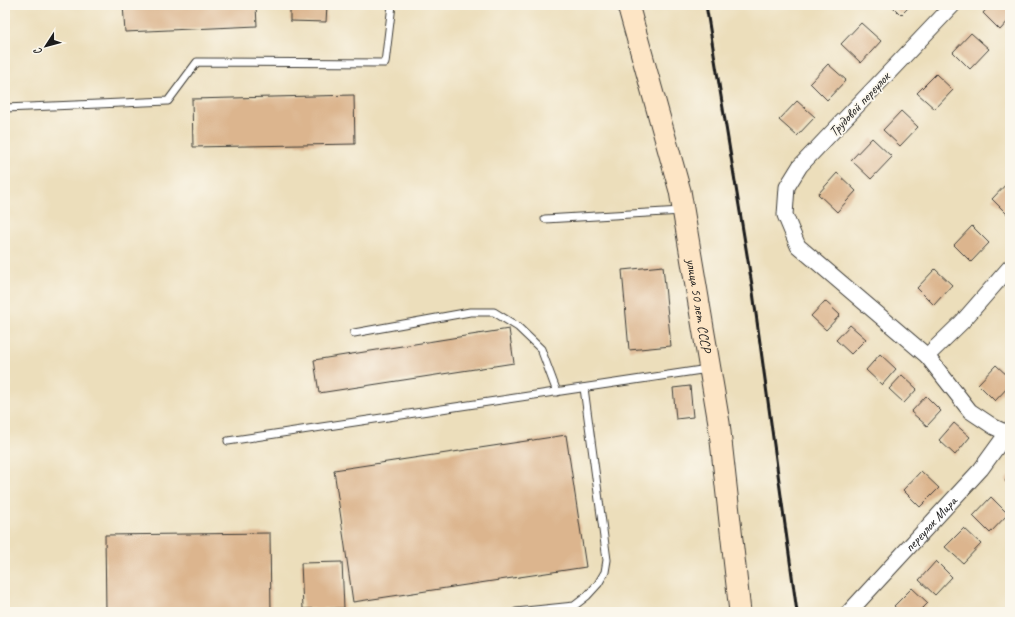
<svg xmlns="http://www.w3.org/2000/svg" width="1015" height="617" font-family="Caveat,sans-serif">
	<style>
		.building { fill: #dcb58e }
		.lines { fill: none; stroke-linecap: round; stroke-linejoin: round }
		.lane-casing { stroke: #3b3934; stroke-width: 9 }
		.street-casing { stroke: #3b3934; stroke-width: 17 }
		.secondary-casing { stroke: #3b3934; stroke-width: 23 }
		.lane { stroke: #fff; stroke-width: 7 }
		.street { stroke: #fff; stroke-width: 15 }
		.secondary { stroke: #fde5c5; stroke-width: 21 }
		.rail { stroke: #1c1c1c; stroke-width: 3 }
		.labels { text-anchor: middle; stroke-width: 3.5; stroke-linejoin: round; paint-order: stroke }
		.street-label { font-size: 14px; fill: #1c1c1c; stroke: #fbf7ec }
	</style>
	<rect width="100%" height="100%" fill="#fbf7ec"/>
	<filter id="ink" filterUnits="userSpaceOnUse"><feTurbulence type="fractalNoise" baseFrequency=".025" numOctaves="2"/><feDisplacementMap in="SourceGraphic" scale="8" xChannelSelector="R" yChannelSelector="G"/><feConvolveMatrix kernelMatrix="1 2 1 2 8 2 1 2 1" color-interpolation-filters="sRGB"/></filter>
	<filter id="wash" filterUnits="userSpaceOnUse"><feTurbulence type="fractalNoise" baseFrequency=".012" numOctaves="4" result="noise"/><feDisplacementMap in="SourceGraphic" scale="16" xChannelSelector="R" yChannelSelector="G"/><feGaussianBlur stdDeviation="0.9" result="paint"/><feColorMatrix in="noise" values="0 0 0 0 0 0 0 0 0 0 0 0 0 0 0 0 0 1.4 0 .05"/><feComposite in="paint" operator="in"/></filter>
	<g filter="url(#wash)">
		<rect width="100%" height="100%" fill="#ecdebb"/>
		<g id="blocks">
			<g class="building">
				<polygon points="123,5 256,5 257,26 125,32"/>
				<polygon points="290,5 327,5 326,22 290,21"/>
				<polygon points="891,5 911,5 901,15"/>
				<polygon points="990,5 1010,5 1010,19 1000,30 983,13"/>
				<polygon points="861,23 881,41 861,63 841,44"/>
				<polygon points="971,33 989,49 970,69 953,52"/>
				<polygon points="828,64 846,80 827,100 810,83"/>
				<polygon points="936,74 953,90 935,109 917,93"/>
				<polygon points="354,95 355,144 193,147 192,99"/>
				<polygon points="797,101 815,117 797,136 779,120"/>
				<polygon points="901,111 918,127 900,146 883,130"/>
				<polygon points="872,138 892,157 871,179 851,160"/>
				<polygon points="837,173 856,191 837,212 818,194"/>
				<polygon points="1010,180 1010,215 1009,216 992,199"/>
				<polygon points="972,226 989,243 971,262 954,245"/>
				<polygon points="663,266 671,346 629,350 622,270"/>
				<polygon points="935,269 952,285 934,305 917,288"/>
				<polygon points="825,301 840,315 826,330 811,316"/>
				<polygon points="850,325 866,339 851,354 836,340"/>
				<polygon points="509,329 514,363 319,393 314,360"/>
				<polygon points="880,354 896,369 882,385 866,370"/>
				<polygon points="996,365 1010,378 1010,385 995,401 978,384"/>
				<polygon points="902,375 917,389 904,403 889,389"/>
				<polygon points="690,386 693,417 676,419 673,388"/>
				<polygon points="926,396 941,411 927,426 911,412"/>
				<polygon points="954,423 970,437 955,455 939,440"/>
				<polygon points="566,435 586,567 353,602 334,470"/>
				<polygon points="921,471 939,488 920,507 903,490"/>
				<polygon points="1010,475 1010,486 1005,481"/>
				<polygon points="991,497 1008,514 990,533 973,516"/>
				<polygon points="964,528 981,544 963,563 945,547"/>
				<polygon points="270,533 271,612 106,612 105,535"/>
				<polygon points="936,561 952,577 935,595 919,580"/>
				<polygon points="342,562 344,608 303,609 301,563"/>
				<polygon points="912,588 928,603 919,612 900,612 894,606"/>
			</g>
		</g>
	</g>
	<g filter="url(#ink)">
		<use href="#blocks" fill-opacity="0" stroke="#3b3934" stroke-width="1"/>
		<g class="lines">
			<defs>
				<g id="lane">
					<polyline points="5,108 168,101 197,62 385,63 392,5"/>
					<polyline points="545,219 682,211"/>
					<polyline points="354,333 470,312 494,312 518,327 541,349 557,392"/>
					<polyline points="228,441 708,369"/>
					<polyline points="516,612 574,606 587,596 598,584 605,572 607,560 584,388"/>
				</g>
				<g id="street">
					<polyline points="953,5 800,166 787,187 785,215 798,246 927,356 970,411 994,427 1007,433"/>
					<polyline points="927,356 962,322 1010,267"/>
					<path id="s1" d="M 849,612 L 981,469 L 1010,429"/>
				</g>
				<g id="secondary">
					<path id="s2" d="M 628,5 L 680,191 L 719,423 L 740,612"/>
				</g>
			</defs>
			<use href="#lane" class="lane-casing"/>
			<use href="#street" class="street-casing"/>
			<use href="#secondary" class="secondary-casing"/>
			<use href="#lane" class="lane"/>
			<use href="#street" class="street"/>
			<use href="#secondary" class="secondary"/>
			<polyline class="rail" points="706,5 752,285 797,612"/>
		</g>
	</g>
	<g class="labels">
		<g class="street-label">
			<text transform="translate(859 104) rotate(-47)" y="5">Трудовой переулок</text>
			<text dy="5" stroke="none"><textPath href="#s2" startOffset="309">улица 50 лет СССР</textPath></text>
			<text dy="5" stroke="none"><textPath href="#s1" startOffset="120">переулок Мира</textPath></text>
		</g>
	</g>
	<rect width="1015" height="617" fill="none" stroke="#fbf7ec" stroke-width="20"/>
	<g transform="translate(46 46) rotate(234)" stroke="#fbf7ec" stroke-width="3" paint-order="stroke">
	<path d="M0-3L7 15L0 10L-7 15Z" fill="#1c1c1c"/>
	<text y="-6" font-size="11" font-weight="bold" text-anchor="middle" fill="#1c1c1c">С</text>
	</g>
</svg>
